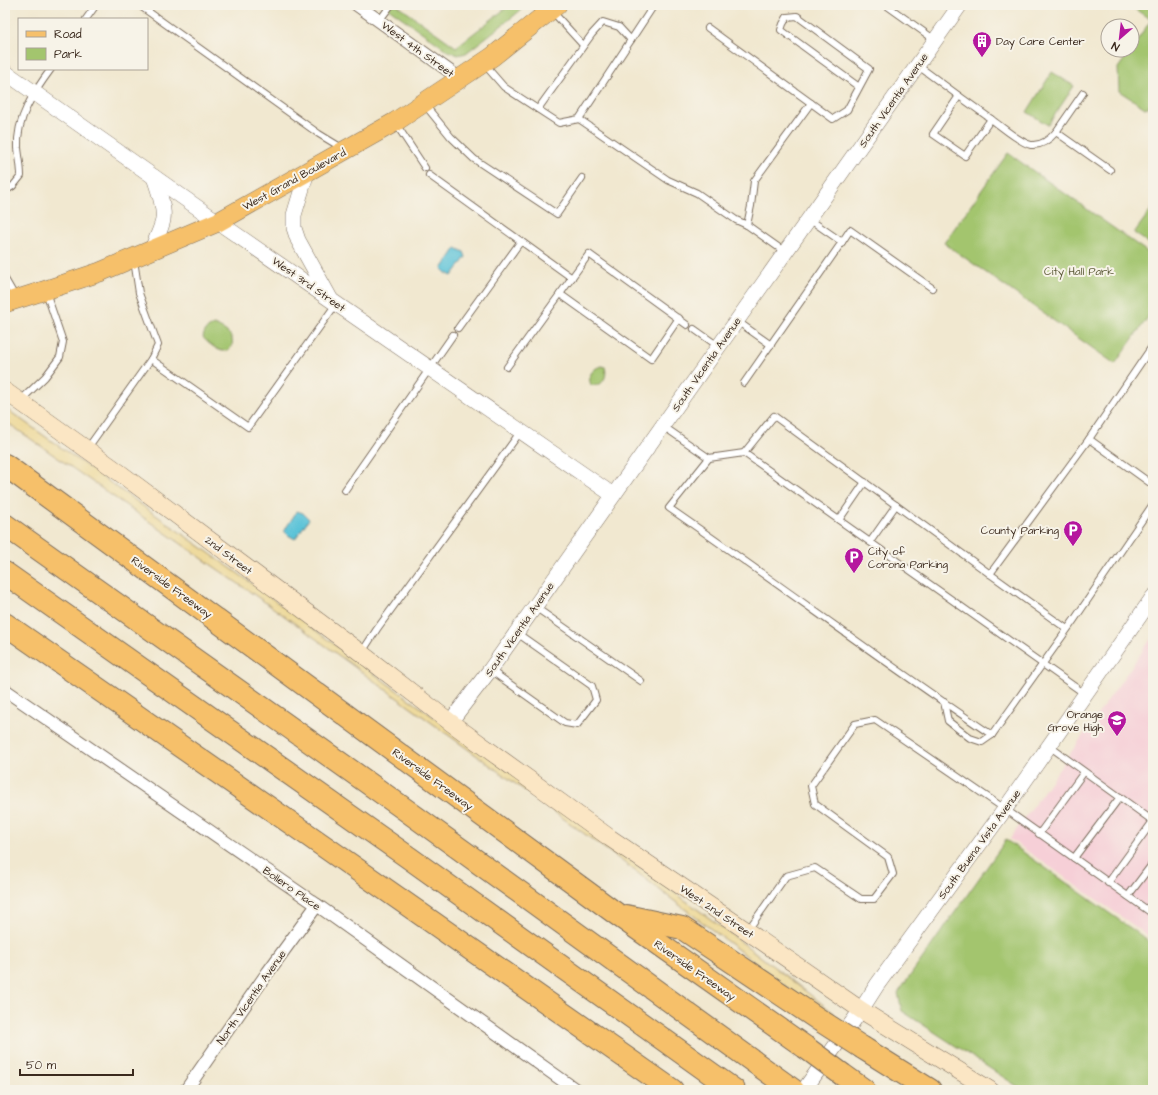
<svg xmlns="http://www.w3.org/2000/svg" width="1158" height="1095" font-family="'Architects Daughter',sans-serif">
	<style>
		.built { fill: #f6cfd7 }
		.green { fill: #a3c56e; stroke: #6f7846 }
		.sand { fill: #eeda9e; stroke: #94825e }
		.water { fill: #5cc3d8; stroke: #4c767b }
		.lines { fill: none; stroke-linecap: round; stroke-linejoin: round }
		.service-casing { stroke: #7b6c5c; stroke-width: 8 }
		.minor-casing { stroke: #7b6c5c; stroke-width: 14 }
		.tertiary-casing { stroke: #7b6c5c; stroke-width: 16 }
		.secondary-casing { stroke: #7b6c5c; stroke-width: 18 }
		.primary-casing { stroke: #7b6c5c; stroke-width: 20 }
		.motorway-casing { stroke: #7b6c5c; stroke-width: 24 }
		.service { stroke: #fff; stroke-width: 6 }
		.minor { stroke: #fff; stroke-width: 12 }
		.tertiary { stroke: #fff; stroke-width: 15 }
		.secondary { stroke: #fbe6c4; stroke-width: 17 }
		.primary { stroke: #f6c06b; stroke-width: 19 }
		.motorway { stroke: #f6c06b; stroke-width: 22 }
		.motorway-bridge-casing { stroke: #7b6c5c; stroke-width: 24; stroke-linecap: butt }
		.motorway-bridge { stroke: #f6c06b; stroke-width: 22 }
		.labels { text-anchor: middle; stroke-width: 4; stroke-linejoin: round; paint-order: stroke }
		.poi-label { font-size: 11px; fill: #3b2a1e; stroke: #f7f3e8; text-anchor: start }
		.street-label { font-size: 11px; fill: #3b2a1e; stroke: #f7f3e8 }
		.park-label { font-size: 11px; fill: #5a5836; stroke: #f7f3e8 }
	</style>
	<rect width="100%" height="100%" fill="#f7f3e8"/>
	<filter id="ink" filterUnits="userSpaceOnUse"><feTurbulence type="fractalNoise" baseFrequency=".025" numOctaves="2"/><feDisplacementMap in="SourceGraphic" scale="8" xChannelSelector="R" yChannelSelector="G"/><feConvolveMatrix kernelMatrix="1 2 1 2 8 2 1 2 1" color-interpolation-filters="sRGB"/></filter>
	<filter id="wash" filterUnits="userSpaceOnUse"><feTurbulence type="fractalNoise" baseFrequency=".012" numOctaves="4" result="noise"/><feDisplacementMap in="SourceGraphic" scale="16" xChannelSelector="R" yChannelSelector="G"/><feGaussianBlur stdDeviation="0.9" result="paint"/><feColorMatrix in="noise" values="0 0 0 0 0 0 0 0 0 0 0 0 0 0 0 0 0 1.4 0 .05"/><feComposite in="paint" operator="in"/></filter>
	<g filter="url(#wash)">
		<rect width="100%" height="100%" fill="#f1e8d0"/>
		<polygon class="built" points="1153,636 1153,939 1010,839"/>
		<g class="green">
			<polygon points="384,5 397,5 456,47 510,5 524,5 523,8 515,15 466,53 458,55 448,51"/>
			<polygon points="1129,5 1153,5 1153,105 1145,108 1119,91 1118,68 1131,50 1132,50 1132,48 1151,20"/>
			<polygon points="1052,72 1074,86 1048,125 1027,112"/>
			<polygon points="1008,153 1153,256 1153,310 1115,364 944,243"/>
			<polygon points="1153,207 1153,246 1134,233"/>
			<path d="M 214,325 C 219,327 227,331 230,335 C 235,341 232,351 224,351 C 219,352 206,342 203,337 C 205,330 207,327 214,325 Z"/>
			<path d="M 601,366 L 605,367 C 608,377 602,388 591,385 C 587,376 592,369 601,366 Z"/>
			<polygon points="1006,840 1153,944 1153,1090 1023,1090 902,1011 898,993"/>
		</g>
		<polygon class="sand" points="5,408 243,577 388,684 509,771 731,934 834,1013 830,1020 626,864 279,612 5,421"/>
		<g class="water">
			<polygon points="456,248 464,252 466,257 452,276 446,273 442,269"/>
			<polygon points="297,511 303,513 309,519 295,539 288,535 284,531"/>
		</g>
	</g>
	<g filter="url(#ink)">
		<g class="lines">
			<defs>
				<g id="service">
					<polyline points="139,5 319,134 342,148"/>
					<polyline points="886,5 935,40"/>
					<polyline points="552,11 583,45"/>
					<polyline points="86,19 96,5"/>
					<polyline points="379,21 391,5"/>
					<polyline points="708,28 811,103"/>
					<polyline points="484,64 504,87 559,123 579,119 654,5"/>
					<path d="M 917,65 L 959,96 L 933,134 L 965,156 L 991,119 C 1001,126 1020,143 1031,145 C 1041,146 1050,139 1056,132 L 1110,170"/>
					<polyline points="959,96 991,119"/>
					<polyline points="425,105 451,137 474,159 557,214 582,178"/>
					<polyline points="538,109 592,34 603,22 619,27 631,40"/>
					<polyline points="579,119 668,180 697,193 736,220 747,225 785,252"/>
					<polyline points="396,124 425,168"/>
					<polyline points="1056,132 1083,93"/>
					<polyline points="429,175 572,278"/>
					<path d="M 5,191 L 13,186 L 21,176 C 21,167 19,157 18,148 C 16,118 34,92 51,69"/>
					<polyline points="747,225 751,206 754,181 811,103 833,119 847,110 869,69 797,16 787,17 783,24 781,30 859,87"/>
					<polyline points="842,242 850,230 932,288"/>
					<polyline points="134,260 139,293 158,345 151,359 248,427 336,304"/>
					<polyline points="5,279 16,298"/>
					<polyline points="560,294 651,359 679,318"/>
					<polyline points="737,321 771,345"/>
					<polyline points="458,328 521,241"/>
					<polyline points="694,329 718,346"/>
					<polyline points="507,367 589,254 687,325"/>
					<polyline points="744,383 842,242 809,219"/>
					<polyline points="21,400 45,377 60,357 63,342 46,292"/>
					<polyline points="663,426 709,458 744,453 774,416 990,574 1089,439 1153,485"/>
					<polyline points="1089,439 1153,345"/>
					<polyline points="87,449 151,359"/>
					<polyline points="744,453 1085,694"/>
					<path d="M 709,458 L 669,508 C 778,583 883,662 992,735 L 1074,620 L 1153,504"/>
					<polyline points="345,490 453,335"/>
					<polyline points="839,520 865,482"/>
					<polyline points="870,542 896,505"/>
					<polyline points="990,574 1067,629"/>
					<polyline points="535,607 641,681"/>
					<polyline points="362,652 377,629 521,431"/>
					<polyline points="490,670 565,723 577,725 596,700 592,686 517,633"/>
					<polyline points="944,702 948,721 970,738 982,742 992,735"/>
					<polyline points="1049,746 1153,821"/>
					<polyline points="1039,834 1084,772"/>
					<polyline points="1074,858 1120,797"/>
					<polyline points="1108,883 1153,821"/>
					<polyline points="1128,896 1153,863"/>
					<polyline points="748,930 786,876 815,868 861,899 874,899 893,874 888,857 815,804 811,786 855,724 875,720 1005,809 1153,914"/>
				</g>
				<g id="minor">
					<polyline points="357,5 459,78"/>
					<polyline points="5,690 317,905 576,1090"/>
					<polyline points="186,1090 268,972 317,905"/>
				</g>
				<g id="tertiary">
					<polyline points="5,72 218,222 613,495"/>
					<polyline points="307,172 294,215 294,228 298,240 330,298"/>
					<path d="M 152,250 C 155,240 161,230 163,220 C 165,206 158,190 154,177"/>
					<polyline points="450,722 490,670 960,5"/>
					<polyline points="804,1090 861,1010 877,985 1005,809 1153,597"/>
				</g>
				<polyline id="secondary" points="5,391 120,473 361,653 450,722 610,838 747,931 861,1010 990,1090"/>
				<polyline id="primary" points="5,303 46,290 100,272 218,222 395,122 492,57 557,5"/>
				<g id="motorway">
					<polyline points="5,465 618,915 805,1047"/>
					<polyline points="5,525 399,805 793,1090"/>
					<polyline points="5,573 408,857 734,1090"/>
					<polyline points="5,624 295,826 672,1090"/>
					<polyline points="626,916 682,928 821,1021"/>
					<polyline points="863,1048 930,1090"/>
					<polyline points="843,1075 864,1090"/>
				</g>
			</defs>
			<use href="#service" class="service-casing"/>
			<use href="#minor" class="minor-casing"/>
			<use href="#tertiary" class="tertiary-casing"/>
			<use href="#secondary" class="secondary-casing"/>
			<use href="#primary" class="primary-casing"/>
			<use href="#motorway" class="motorway-casing"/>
			<use href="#service" class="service"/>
			<use href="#minor" class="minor"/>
			<use href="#tertiary" class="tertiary"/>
			<use href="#secondary" class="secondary"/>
			<use href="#primary" class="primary"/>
			<use href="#motorway" class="motorway"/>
			<defs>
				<g id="motorway-bridge">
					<polyline points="821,1021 863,1048"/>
					<polyline points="805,1047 843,1075"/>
				</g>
			</defs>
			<use href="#motorway-bridge" class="motorway-bridge-casing"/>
			<use href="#motorway-bridge" class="motorway-bridge"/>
		</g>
	</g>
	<defs>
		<symbol id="building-pin" viewBox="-11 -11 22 30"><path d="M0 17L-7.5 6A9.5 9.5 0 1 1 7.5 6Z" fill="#b5179e" stroke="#f7f3e8"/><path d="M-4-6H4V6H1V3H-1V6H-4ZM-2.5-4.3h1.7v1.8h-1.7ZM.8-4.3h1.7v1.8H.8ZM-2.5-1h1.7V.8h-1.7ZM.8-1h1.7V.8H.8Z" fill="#fff"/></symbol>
		<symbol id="parking-pin" viewBox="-11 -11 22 30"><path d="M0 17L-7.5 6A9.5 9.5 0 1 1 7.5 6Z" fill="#b5179e" stroke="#f7f3e8"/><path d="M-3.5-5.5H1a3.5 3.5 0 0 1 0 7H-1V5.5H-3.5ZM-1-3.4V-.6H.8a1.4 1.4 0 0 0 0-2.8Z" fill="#fff"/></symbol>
		<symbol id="school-pin" viewBox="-11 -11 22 30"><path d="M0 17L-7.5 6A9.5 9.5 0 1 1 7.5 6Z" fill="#b5179e" stroke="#f7f3e8"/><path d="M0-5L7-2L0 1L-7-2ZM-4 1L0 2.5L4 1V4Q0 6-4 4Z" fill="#fff"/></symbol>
	</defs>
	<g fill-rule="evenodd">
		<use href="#building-pin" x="971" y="30" width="22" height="30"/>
		<use href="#parking-pin" x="1062" y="519" width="22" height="30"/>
		<use href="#parking-pin" x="843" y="546" width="22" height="30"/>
		<use href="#school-pin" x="1106" y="709" width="22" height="30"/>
	</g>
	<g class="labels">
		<g class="poi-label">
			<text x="996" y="45">Day Care Center</text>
			<text x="1059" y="534" text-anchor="end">County Parking</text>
			<text x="868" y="555">City of<tspan x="868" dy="13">Corona Parking</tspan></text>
			<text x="1103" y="718" text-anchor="end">Orange<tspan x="1103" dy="13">Grove High</tspan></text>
		</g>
		<g class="street-label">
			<text transform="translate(418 49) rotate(36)" y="4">West 4th Street</text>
			<text transform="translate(893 100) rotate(-55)" y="4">South Vicentia Avenue</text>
			<text transform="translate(294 179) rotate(-29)" y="4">West Grand Boulevard</text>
			<text transform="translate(309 284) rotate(35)" y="4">West 3rd Street</text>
			<text transform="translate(706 364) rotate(-55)" y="4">South Vicentia Avenue</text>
			<text transform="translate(229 555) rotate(37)" y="4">2nd Street</text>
			<text transform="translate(172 587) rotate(36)" y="4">Riverside Freeway</text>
			<text transform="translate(519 629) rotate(-55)" y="4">South Vicentia Avenue</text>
			<text transform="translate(433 779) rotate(36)" y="4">Riverside Freeway</text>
			<text transform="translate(979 844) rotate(-54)" y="4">South Buena Vista Avenue</text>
			<text transform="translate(292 888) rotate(35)" y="4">Bollero Place</text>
			<text transform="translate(717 911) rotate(34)" y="4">West 2nd Street</text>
			<text transform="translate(695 970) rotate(35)" y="4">Riverside Freeway</text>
			<text transform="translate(251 997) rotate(-55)" y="4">North Vicentia Avenue</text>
		</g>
		<g class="park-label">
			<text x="1079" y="275">City Hall Park</text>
		</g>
	</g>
	<rect width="1158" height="1095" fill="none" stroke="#f7f3e8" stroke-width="20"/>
	<rect x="18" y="18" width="130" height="52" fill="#f7f3e8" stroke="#aca397"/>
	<rect x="26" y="31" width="20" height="6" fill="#f6c06b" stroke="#aca397"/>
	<text x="54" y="38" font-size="12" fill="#3b2a1e">Road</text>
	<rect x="26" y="48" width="20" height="12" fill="#a3c56e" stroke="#aca397"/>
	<text x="54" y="58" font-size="12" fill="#3b2a1e">Park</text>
	<g transform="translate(1120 38) rotate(208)"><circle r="19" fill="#f7f3e8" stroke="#aca397"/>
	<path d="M0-3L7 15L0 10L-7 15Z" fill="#b5179e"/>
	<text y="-6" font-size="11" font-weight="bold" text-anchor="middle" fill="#3b2a1e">N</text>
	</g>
	<path d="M20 1069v6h113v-6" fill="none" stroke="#3b2a1e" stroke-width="2"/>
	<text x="26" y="1069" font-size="12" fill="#3b2a1e" stroke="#f7f3e8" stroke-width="3" paint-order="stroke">50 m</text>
</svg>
